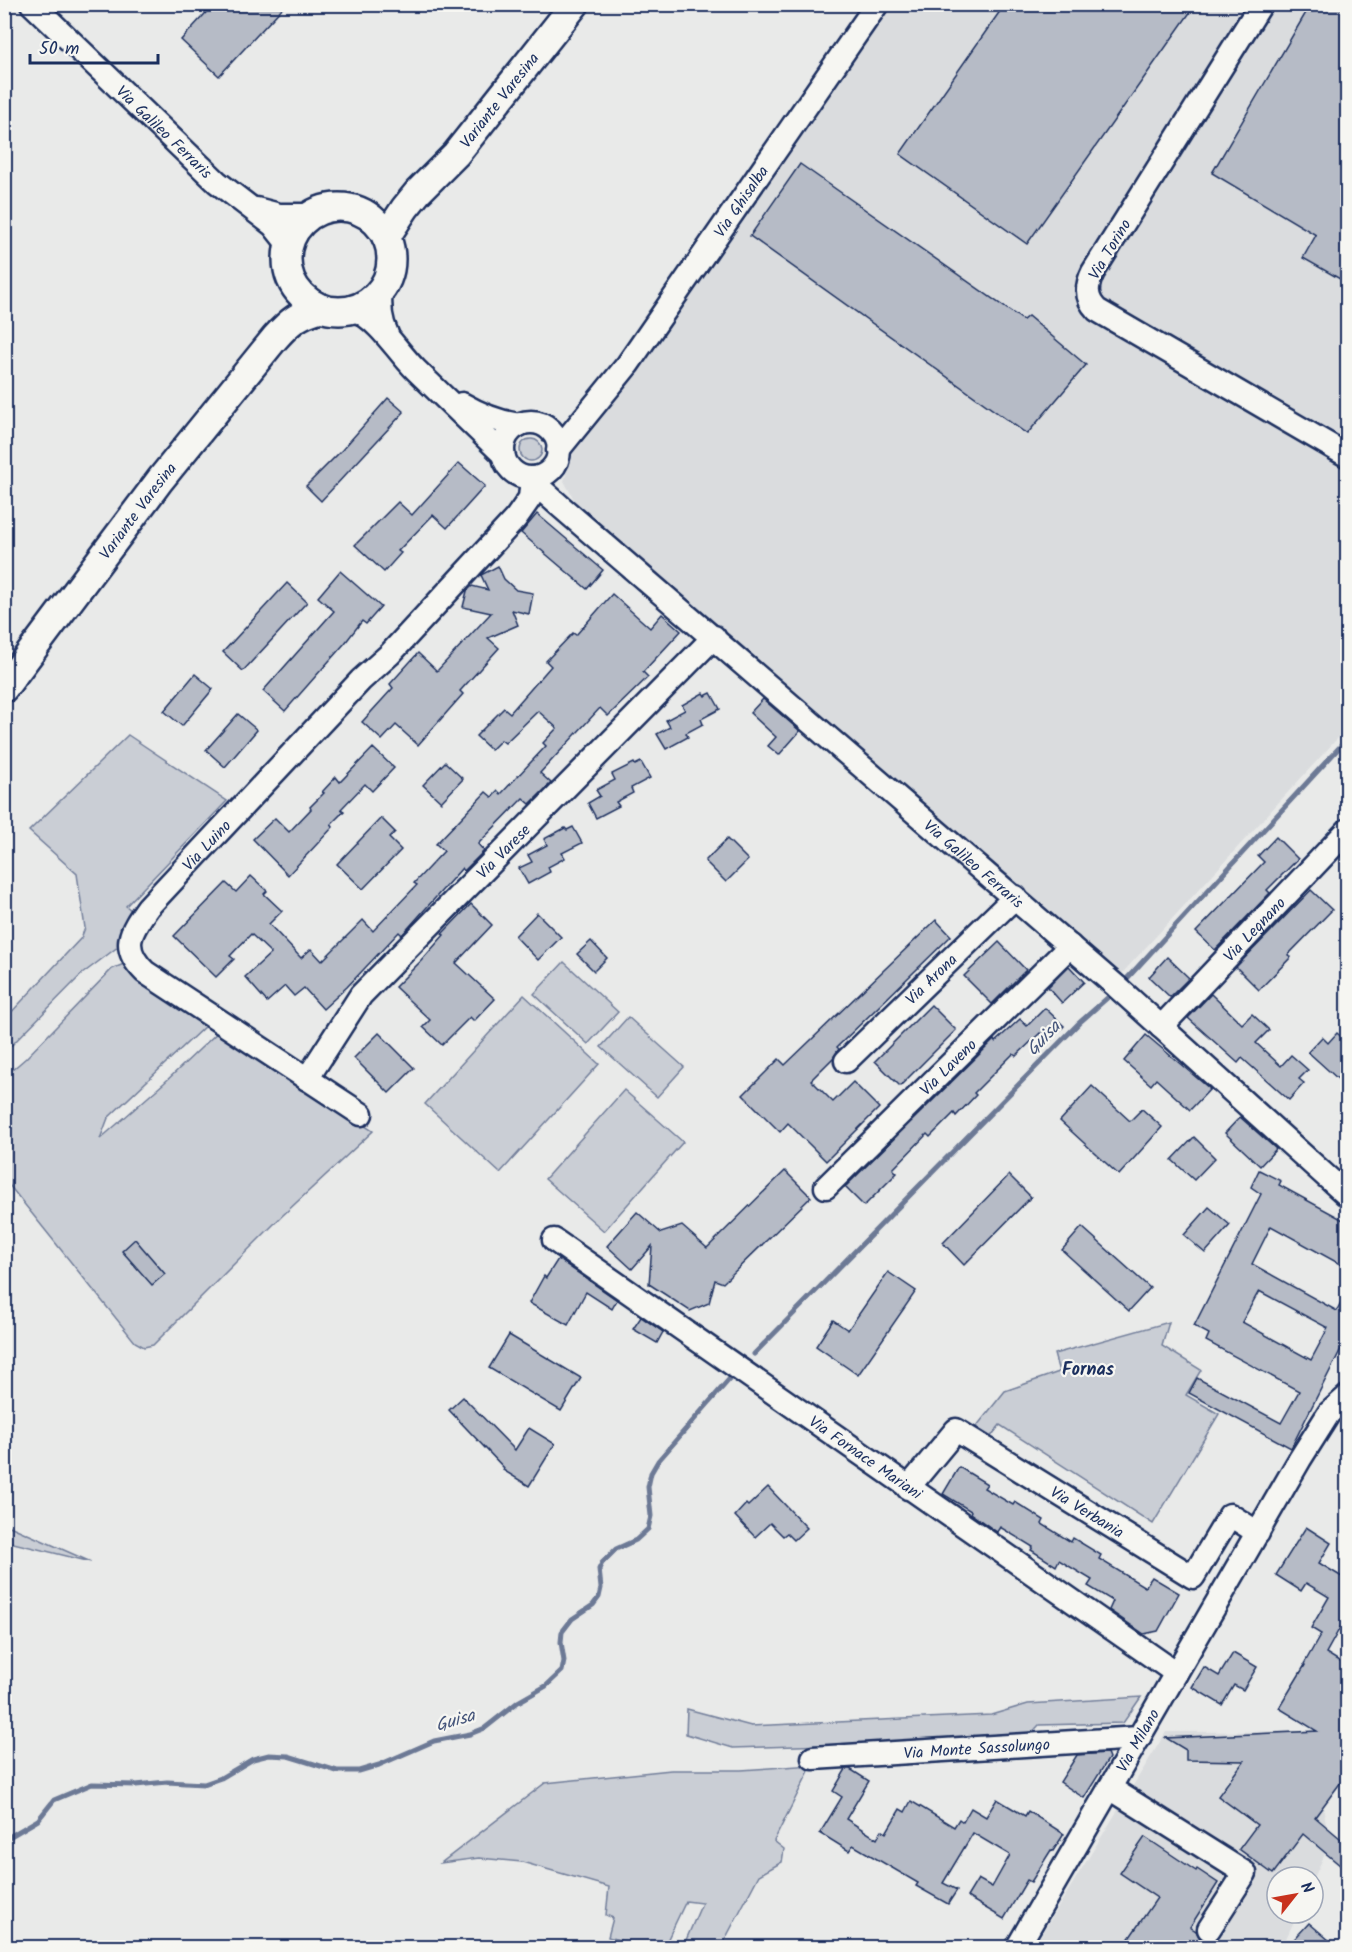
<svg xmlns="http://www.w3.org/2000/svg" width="1352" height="1952" font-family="Kalam,sans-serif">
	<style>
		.built { fill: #dadcde }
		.green { fill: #caced5; stroke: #727e9a; stroke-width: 1.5 }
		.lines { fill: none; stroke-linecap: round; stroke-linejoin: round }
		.stream { stroke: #6c7995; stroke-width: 5 }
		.building { fill: #b6bbc6; stroke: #1b2f5e; stroke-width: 1.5; fill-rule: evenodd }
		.minor-casing { stroke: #1b2f5e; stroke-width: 27 }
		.major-casing { stroke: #1b2f5e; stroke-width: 32 }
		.minor { stroke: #f6f6f2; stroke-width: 22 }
		.major { stroke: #f6f6f2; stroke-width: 27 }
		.labels { text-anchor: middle; stroke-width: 4.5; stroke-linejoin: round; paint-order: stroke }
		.street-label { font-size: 16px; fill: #1b2f5e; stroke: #f6f6f2 }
		.water-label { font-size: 18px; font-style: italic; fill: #44547a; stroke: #f6f6f2 }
		.neighbourhood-label { font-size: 18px; font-weight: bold; fill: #1b2f5e; stroke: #f6f6f2 }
	</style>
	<rect width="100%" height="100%" fill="#e9eae9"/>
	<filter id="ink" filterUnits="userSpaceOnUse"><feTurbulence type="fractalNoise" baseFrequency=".0167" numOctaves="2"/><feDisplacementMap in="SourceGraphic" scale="12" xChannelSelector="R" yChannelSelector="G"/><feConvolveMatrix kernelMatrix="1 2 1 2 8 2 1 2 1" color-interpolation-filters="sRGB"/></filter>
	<g filter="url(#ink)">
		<g class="built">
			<polygon points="889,5 1347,5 1347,728 1114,982 577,505 564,481 573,453"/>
			<polygon points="1347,1731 1347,1771 1323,1804 1329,1845 1313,1880 1313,1877 1277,1877 1277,1913 1298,1913 1282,1947 1033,1948 1166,1732"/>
		</g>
		<g class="green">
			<circle cx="531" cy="450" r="11"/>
			<polygon points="128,735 227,801 126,906 136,914 123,943 82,974 5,1052 5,1019 81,938 85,928 77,874 29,831"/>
			<polygon points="564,962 618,1012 588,1044 534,994"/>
			<polygon points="126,963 207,1024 108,1118 100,1139 164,1083 219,1031 373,1131 282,1216 153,1345 144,1347 135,1342 5,1180 4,1077 26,1058 112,969"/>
			<polygon points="524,995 599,1064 500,1173 425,1104"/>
			<polygon points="628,1017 684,1067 657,1097 601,1047"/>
			<polygon points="624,1090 683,1142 604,1231 545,1179"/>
			<polygon points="1169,1322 1162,1346 1201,1370 1186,1395 1219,1414 1153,1524 1000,1425 989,1439 981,1434 976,1427 1005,1391 1059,1372 1054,1354"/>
			<polygon points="5,1524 91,1562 5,1541"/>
			<polygon points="1141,1697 1123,1723 1039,1725 1026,1739 733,1748 686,1734 687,1709 751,1726 991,1715 1028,1704"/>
			<polygon points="812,1765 774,1841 784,1849 782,1862 759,1875 721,1947 683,1947 702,1903 686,1901 664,1947 645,1947 608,1937 613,1918 606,1915 609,1887 522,1862 479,1858 441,1863 545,1783 671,1770 741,1770"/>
		</g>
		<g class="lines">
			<g class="stream">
				<polyline points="1122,984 1348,738"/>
				<polyline points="754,1354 1079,1023 1115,991"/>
				<polyline points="4,1840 38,1820 54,1800 92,1784 136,1785 167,1782 204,1784 221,1778 253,1759 269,1755 288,1756 337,1771 359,1771 379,1765 434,1741 470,1734 485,1728 518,1702 546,1686 562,1671 564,1661 561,1642 562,1632 572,1619 593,1605 599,1597 601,1588 599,1569 602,1563 616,1549 636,1540 648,1529 651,1516 648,1487 651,1473 658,1461 733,1375"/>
			</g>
		</g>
		<g class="building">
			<polygon points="214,4 286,4 219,76 181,40"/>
			<polygon points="1005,4 1196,4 1027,244 900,154"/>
			<polygon points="1311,4 1335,4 1347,12 1347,283 1303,258 1316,235 1212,173"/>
			<polygon points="800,164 1023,320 1028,316 1086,365 1027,434 750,236"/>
			<polygon points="388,398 404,412 321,501 306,486 342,450"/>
			<polygon points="459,463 485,486 447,528 433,515 398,551 401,553 384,572 355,545 398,502 412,515"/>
			<polygon points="537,514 603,570 587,589 521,533"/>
			<polygon points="498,566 504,579 516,590 533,593 529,614 512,610 518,625 488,638 499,648 460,691 463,694 418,745 396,725 382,740 362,722 393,688 390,684 418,653 437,671 491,613 463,607 467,591 472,586 488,590 481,575"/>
			<polygon points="340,571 381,607 366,624 362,621 345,643 285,711 263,691 334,611 318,597"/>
			<polygon points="287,583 307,602 243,671 223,652"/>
			<polygon points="612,594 650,628 662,614 681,631 643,672 648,677 608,716 600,708 540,773 551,783 530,804 523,798 478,844 484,851 464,871 462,868 402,935 399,932 347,987 323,1009 304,988 294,996 285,986 267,1002 245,977 271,953 251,934 230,956 234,959 216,977 174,936 226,883 236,892 251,876 267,891 264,894 282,911 269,924 301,958 311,949 322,961 363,920 373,931 417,885 414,883 444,851 436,844 486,792 492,797 498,791 501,794 546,746 543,743 557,728 538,711 505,743 501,740 491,750 476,736 504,708 510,713 551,666 546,661 573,633 576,635"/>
			<polygon points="195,674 213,689 182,726 164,711"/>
			<polygon points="703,693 705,696 711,693 720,709 701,719 703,724 686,733 688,737 666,749 657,734 670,727 666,720 685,710 682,705"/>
			<polygon points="763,699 800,731 779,755 768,746 776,737 750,713"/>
			<polygon points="238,714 257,730 225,767 206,750"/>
			<polygon points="373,748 394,768 372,791 365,784 341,809 344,811 331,824 333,827 288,875 253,839 275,818 289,832 311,809 310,807 324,793 322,792 336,777 340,782"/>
			<polygon points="445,762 463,779 441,802 423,785"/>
			<polygon points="641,762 650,778 631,788 633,793 616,802 619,806 596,818 588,803 600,796 596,790 615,780 612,774 634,763 635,765"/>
			<polygon points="381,818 395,832 389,838 401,850 363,889 337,864"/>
			<polygon points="573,827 582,843 562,853 565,858 548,867 550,872 528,884 519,868 532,862 528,855 547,845 544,839 565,828 567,830"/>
			<polygon points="1276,837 1298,859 1267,890 1270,893 1215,950 1196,932 1264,862 1258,856"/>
			<polygon points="727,839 748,860 726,882 705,861"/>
			<polygon points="1311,890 1332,910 1288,955 1291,957 1259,990 1236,967"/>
			<polygon points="471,904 492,925 456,963 495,999 474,1021 470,1017 442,1045 423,1027 430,1020 395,987 421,961 444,935 442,934"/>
			<polygon points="537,913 561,937 538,960 515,936"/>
			<polygon points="936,920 951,936 837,1047 839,1049 833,1058 811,1080 833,1102 853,1082 879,1108 826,1161 788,1123 780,1132 743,1095 779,1059 785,1065"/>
			<polygon points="591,941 607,958 594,971 577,954"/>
			<polygon points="999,942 1026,970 992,1004 964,976"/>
			<polygon points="1167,957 1189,978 1170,997 1149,977"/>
			<polygon points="1069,966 1084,982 1062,1003 1048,987"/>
			<polygon points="1211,994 1242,1024 1252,1014 1269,1030 1256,1043 1281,1066 1291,1055 1308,1070 1299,1079 1304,1083 1289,1100 1242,1058 1238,1063 1188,1018"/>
			<polygon points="931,1005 956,1030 900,1086 875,1061"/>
			<polygon points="1045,1008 1064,1026 1048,1042 1040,1033 1016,1056 1013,1054 974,1093 976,1095 956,1116 954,1113 930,1137 927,1134 893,1169 897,1173 864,1206 845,1187 994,1040 995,1042 1020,1019 1027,1026"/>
			<polygon points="379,1033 414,1068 389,1093 354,1058"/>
			<polygon points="1337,1033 1347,1042 1347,1071 1339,1080 1308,1052 1322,1037 1328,1043"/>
			<polygon points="1146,1035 1210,1089 1190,1110 1156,1079 1151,1085 1124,1061"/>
			<polygon points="1092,1086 1130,1121 1142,1109 1162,1127 1119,1175 1060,1121"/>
			<polygon points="1240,1117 1276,1149 1260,1166 1225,1133"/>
			<polygon points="1194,1137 1215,1158 1194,1180 1172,1160"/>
			<path d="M 1259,1170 L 1281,1181 L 1279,1185 L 1347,1222 L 1347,1268 L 1271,1226 L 1252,1264 L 1337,1311 L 1347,1291 L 1347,1337 L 1291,1448 L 1189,1393 L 1197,1378 L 1281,1423 L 1299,1391 L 1206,1341 L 1209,1334 L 1194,1326 L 1261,1194 L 1251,1187 ZM 1259,1291 L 1328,1328 L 1311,1360 L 1242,1322 Z"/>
			<polygon points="785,1171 811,1197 723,1283 715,1280 709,1303 690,1311 649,1284 652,1246 632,1269 607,1246 637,1212 661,1233 682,1226 707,1248"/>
			<polygon points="1009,1175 1031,1197 964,1265 943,1243"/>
			<polygon points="1209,1207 1230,1225 1205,1253 1184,1235"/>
			<polygon points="1082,1227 1150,1288 1129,1311 1062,1250"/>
			<polygon points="135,1239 165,1274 152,1285 122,1251"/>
			<polygon points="558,1259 617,1300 612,1309 586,1292 568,1325 529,1303 544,1276 546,1278"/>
			<polygon points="888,1272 916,1291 858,1375 816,1346 833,1320 848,1330"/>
			<polygon points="641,1317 663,1332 657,1343 633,1329"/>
			<polygon points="509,1335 581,1378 561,1411 489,1368"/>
			<polygon points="463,1397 515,1450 529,1428 555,1444 529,1486 503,1470 504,1468 449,1410"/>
			<polygon points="959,1467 987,1484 984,1488 1013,1505 1015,1502 1044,1520 1042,1524 1071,1542 1073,1538 1101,1555 1099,1559 1145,1587 1152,1577 1179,1593 1158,1631 1144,1634 1109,1610 1113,1601 1088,1586 1092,1580 1059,1560 1056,1566 1031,1550 1033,1547 1000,1527 997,1532 970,1513 971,1511 943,1494"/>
			<polygon points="768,1487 807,1528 794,1540 787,1533 783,1536 770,1523 755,1537 735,1516 746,1504 748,1506"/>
			<polygon points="1306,1527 1331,1543 1319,1563 1347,1580 1347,1615 1326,1653 1347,1666 1347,1774 1315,1817 1347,1844 1347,1859 1341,1866 1303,1834 1273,1874 1239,1849 1257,1825 1218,1796 1244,1761 1186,1760 1186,1750 1166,1738 1317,1731 1279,1708 1305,1665 1304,1664 1321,1634 1311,1628 1329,1597 1306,1583 1301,1591 1276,1575"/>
			<polygon points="1233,1653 1257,1667 1243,1690 1234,1685 1222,1705 1192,1687 1204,1667 1219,1676"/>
			<polygon points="1107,1753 1109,1758 1084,1798 1060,1782 1077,1755"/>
			<polygon points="846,1769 850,1769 869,1781 846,1819 877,1839 882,1830 886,1833 900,1809 905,1812 911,1801 954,1827 959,1819 963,1822 971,1808 986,1817 997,1799 1025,1816 1028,1811 1064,1834 1053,1851 1051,1850 1031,1882 1027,1880 1004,1919 967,1897 978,1879 992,1887 1010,1855 973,1833 943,1883 957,1890 948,1904 916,1886 918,1883 853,1845 849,1851 820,1833 842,1797 833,1791"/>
			<polygon points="1145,1837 1196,1871 1197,1869 1218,1883 1190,1927 1196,1931 1201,1940 1212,1942 1220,1947 1123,1947 1157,1898 1120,1873"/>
			<polygon points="1309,1923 1337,1947 1287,1947"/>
		</g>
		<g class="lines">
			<defs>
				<g id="minor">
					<path id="s1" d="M 32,4 L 217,182 L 273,225 L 288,244"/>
					<path d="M 1261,4 L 1093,272 C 1086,286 1085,298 1097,310 L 1348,456"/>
					<polyline points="256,209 279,215 308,215"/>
					<path d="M 381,290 C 379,306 380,320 387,334"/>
					<path d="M 354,309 C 382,323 395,349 416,370 C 445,398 474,426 503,454"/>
					<path d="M 462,404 C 481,415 498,422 519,425"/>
					<circle cx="531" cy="450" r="28"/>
					<path id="s2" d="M 558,450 L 628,364 L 877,4"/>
					<path id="s3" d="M 535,478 L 542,490 L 560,506 L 1116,986 L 1348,1196"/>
					<path id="s4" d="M 1161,1027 L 1348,830"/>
					<path id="s5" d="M 846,1061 L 1015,897"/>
					<path id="s6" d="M 307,1079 L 361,995 L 714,637"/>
					<path id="s7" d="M 361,1114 L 145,972 C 120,948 130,932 148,907 L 361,680 L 390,654 L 516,518 L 530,498 L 532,478"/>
					<path id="s8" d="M 826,1187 L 1070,946"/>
					<path id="s9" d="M 554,1240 L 1176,1673"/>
					<path id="s10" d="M 908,1488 L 956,1430 L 1193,1577 L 1230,1515 L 1258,1533"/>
					<path id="s11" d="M 813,1758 L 1139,1738"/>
					<polyline points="1110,1788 1245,1873 1209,1929"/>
					<path id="s12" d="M 1017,1948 L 1300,1459 L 1329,1413 L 1348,1396"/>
				</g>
				<g id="major">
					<circle cx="339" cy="259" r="52"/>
					<path id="s13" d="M 386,237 L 405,208 L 418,192 L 456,154 L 575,4"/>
					<path id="s14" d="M 4,688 L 160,480 L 275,338 C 290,321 299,314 321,308"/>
				</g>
			</defs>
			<use href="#minor" class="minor-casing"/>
			<use href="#major" class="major-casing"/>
			<use href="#minor" class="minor"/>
			<use href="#major" class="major"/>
		</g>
	</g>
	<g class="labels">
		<g class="street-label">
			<text dy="6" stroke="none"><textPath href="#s13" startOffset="178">Variante Varesina</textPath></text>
			<text dy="6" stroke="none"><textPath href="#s1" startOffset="184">Via Galileo Ferraris</textPath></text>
			<text dy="6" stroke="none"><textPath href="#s2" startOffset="309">Via Ghisalba</textPath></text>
			<text transform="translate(1109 249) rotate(-59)" y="6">Via Torino</text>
			<text dy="6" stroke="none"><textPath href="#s14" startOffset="222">Variante Varesina</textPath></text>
			<text dy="6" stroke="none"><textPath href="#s7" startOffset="418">Via Luino</textPath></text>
			<text dy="6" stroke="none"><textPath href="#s6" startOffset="302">Via Varese</textPath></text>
			<text dy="6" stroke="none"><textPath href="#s3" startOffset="585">Via Galileo Ferraris</textPath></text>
			<text dy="6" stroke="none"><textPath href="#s4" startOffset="135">Via Legnano</textPath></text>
			<text dy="6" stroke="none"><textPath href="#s5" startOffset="118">Via Arona</textPath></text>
			<text dy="6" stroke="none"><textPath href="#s8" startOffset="171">Via Laveno</textPath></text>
			<text dy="6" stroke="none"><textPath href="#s9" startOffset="380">Via Fornace Mariani</textPath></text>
			<text dy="6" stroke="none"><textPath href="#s10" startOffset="230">Via Verbania</textPath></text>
			<text dy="6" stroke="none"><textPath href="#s12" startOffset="240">Via Milano</textPath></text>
			<text dy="6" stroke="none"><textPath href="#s11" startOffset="164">Via Monte Sassolungo</textPath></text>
		</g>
		<g class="water-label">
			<text transform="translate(1043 1038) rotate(-46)" y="6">Guisa</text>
			<text transform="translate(455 1720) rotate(-16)" y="6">Guisa</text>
		</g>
		<g class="neighbourhood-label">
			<text x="1088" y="1375">Fornas</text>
		</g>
	</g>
	<rect width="1352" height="1952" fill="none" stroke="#f6f6f2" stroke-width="24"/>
	<rect x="12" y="12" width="1328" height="1928" fill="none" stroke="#1b2f5e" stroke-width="2" filter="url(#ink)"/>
	<g transform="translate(1295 1895) rotate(59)"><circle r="28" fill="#f6f6f2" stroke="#9ea6b7" stroke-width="1.5"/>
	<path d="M0-4.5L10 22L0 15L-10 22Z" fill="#c8321e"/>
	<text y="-9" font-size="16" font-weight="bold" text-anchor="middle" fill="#1b2f5e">N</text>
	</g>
	<path d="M30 54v9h128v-9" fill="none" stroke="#1b2f5e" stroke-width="3"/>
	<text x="39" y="54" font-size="18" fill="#1b2f5e" stroke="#f6f6f2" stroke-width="4.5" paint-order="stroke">50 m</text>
</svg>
